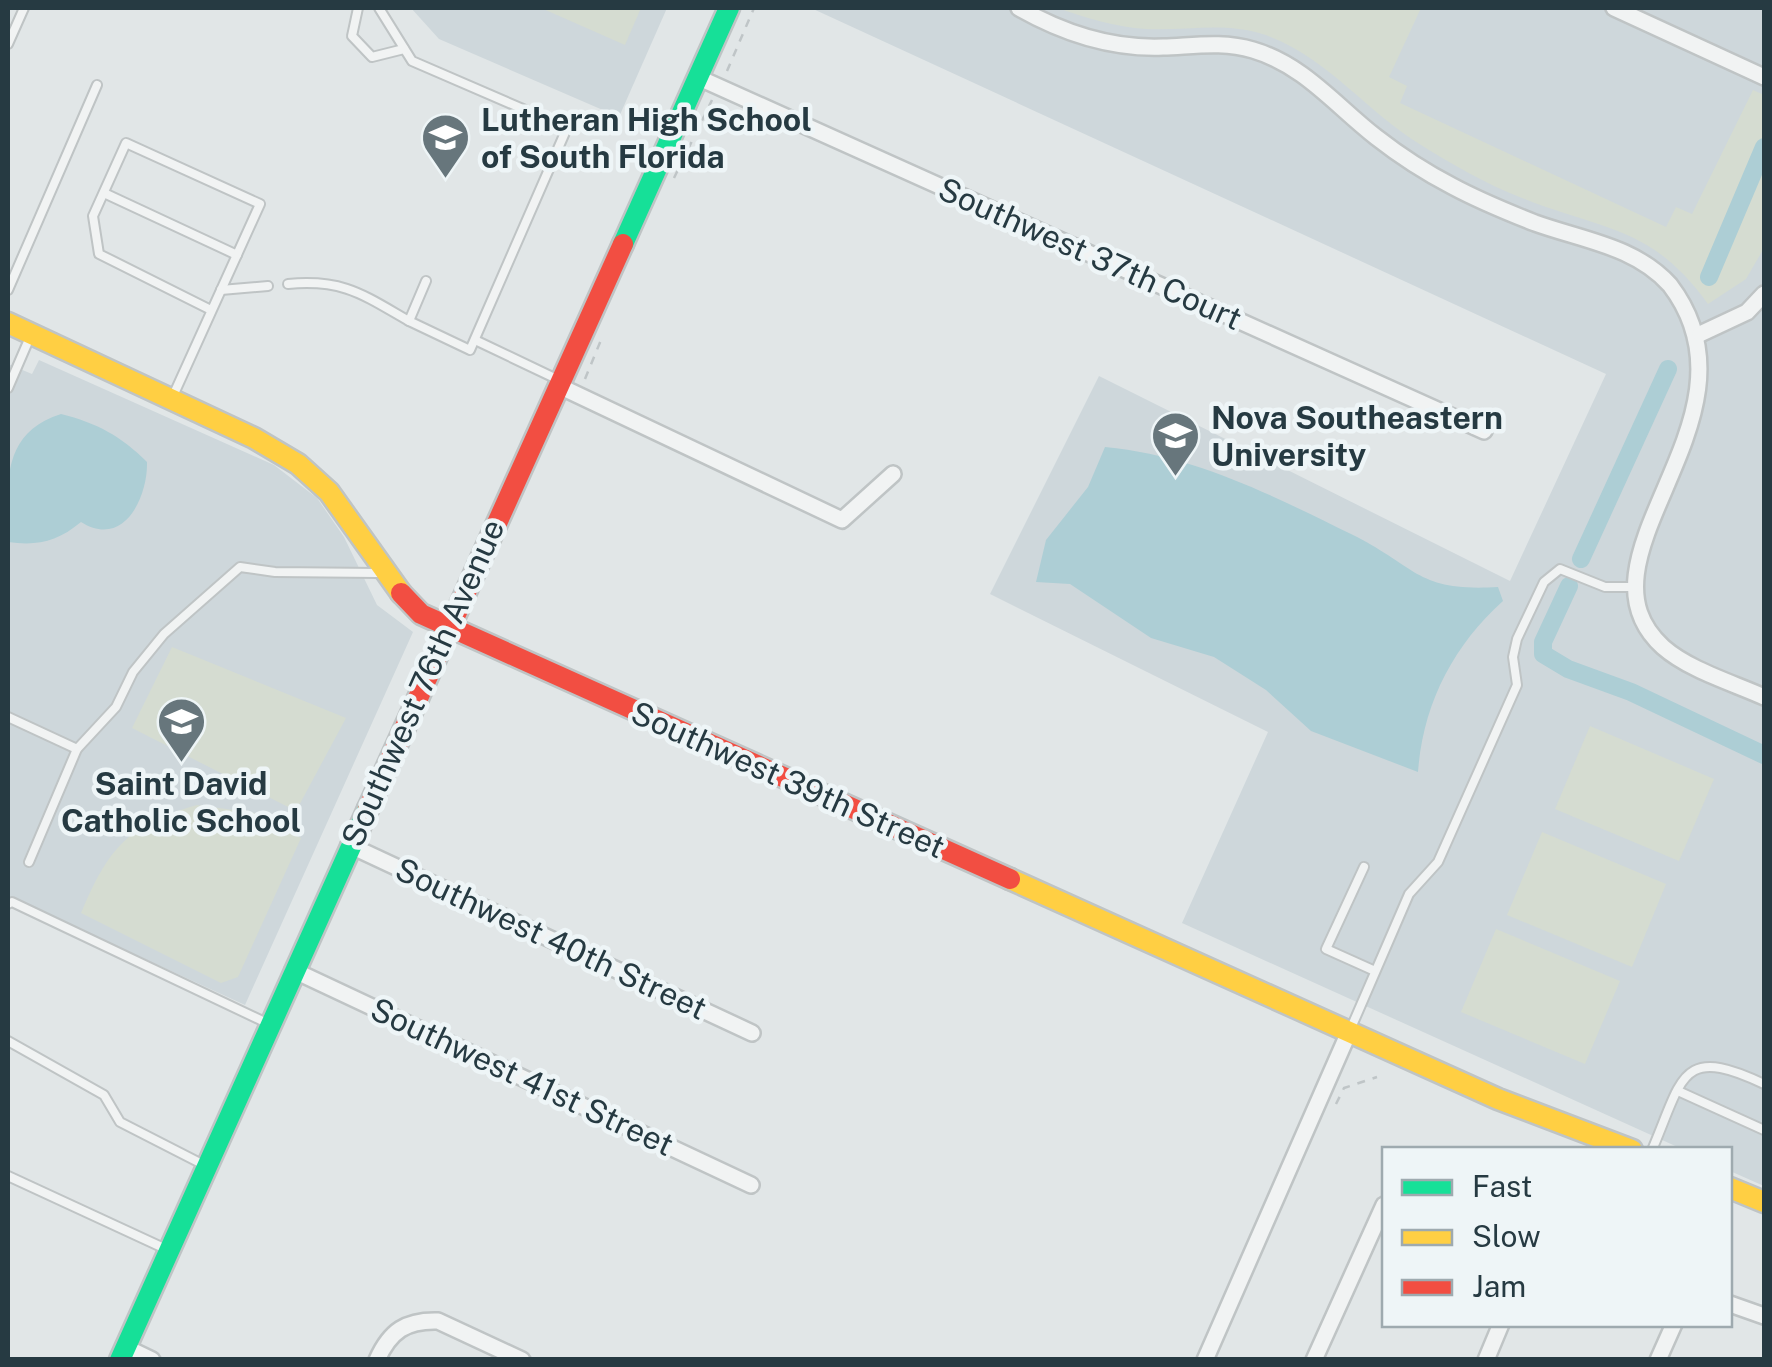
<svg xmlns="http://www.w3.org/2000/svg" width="1772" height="1367" font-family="'Public Sans',sans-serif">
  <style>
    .built { fill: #ced7db }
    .green { fill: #d5dcd1 }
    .water { fill: #adced5 }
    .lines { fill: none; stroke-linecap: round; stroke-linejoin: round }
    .canal { stroke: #adced5; stroke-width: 18 }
    .lane-casing { stroke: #bfc4c5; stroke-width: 12 }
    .street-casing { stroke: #bfc4c5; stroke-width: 20 }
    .fast-casing { stroke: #bfc4c5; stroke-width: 25 }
    .slow-casing { stroke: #bfc4c5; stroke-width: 25 }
    .jam-casing { stroke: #bfc4c5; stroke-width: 25 }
    .path { stroke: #bfc5c7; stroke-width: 2.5; stroke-dasharray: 8 8; stroke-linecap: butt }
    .lane { stroke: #f1f3f3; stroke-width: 8 }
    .street { stroke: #f1f3f3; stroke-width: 15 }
    .fast { stroke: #16e098; stroke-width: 20 }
    .slow { stroke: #ffcf43; stroke-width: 20 }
    .jam { stroke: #f24e42; stroke-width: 20 }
    .labels { text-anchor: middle; stroke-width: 9; stroke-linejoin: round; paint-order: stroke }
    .poi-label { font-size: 32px; font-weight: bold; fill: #263a42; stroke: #eef5f7; text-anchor: start }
    .street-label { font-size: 32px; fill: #263a42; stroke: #eef5f7 }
  </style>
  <rect width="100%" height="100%" fill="#e1e6e7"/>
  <!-- built -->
  <g class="built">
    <polygon points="411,8 667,8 619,117 439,39"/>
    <polygon points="811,8 1764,8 1764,1186 1730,1171 1730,1150 1682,1149 1182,923 1268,732 990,594 1099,376 1510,581 1606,374"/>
    <polygon points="39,360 274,465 317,498 344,537 377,605 413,632 245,1005 8,896 8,364 32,374"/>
  </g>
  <!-- green -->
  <g class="green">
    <polygon points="541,8 641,8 625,45"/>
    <path d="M1058,8H1421L1389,77L1407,86L1400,103L1666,227L1676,207L1692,214L1753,90L1764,95V248L1746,279L1708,304C1651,225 1604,231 1522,198C1486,184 1453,165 1421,145C1365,111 1323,52 1259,33C1221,22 1184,31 1146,29C1115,27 1086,18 1058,8Z"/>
    <polygon points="172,647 346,718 296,811 132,728"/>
    <polygon points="1590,726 1714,779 1679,861 1555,809"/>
    <path d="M197,805L255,813L301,838L238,977L221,983L81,913C108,848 129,824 197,805Z"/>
    <polygon points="1542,832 1666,884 1632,967 1507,915"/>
    <polygon points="1496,929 1620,981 1585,1064 1461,1012"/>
  </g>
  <!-- water -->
  <g class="water">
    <path d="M61,414C97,423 121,436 147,462C148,497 124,549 81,522C57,542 37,546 8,542C7,486 0,433 61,414Z"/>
    <path d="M1105,447C1196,456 1269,494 1351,534C1418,567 1416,592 1498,587L1503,601C1453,646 1423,704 1418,772L1311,731L1266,690L1214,657L1151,638L1070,584L1036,582L1046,540L1088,487Z"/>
  </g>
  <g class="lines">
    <!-- canal -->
    <g class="canal">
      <polyline points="1709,277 1764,147"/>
      <polyline points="1581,559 1668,369"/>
      <polyline points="1569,586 1543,642 1543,654 1568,669 1631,692 1764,755"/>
    </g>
    <defs>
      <g id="lane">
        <polyline points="358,8 352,36 372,57 404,49"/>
        <polyline points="379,8 412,61 567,128 470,350 409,321 426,281"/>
        <polyline points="8,44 24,8"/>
        <polyline points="104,193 237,255"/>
        <path d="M288,284C343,279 362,294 409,321"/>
        <polyline points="8,290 97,85"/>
        <polyline points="221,290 268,286"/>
        <polyline points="475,340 561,381"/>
        <polyline points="8,388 30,337"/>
        <polyline points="173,396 260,204 126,143 93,216 99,254 211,310"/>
        <polyline points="8,717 77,749 116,707 133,672 164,634 240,567 275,572 378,573"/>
        <polyline points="29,862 77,749"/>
        <polyline points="1364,867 1326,949 1375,971"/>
        <polyline points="8,904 12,902 269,1024"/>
        <polyline points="1351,1028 1409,894 1438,862 1517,685 1513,657 1517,639 1544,582 1560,569 1605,587 1635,587"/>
        <polyline points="8,1041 104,1095 120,1122 206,1166"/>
        <polyline points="1678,1091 1764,1130"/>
        <path d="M1652,1150C1683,1078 1680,1044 1764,1084"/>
        <polyline points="8,1176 168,1250"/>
      </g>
      <g id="street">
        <path d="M1019,8C1063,33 1112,49 1163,47C1194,46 1223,41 1253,50C1304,65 1336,106 1376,137C1399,155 1425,172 1452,186C1478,200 1507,212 1535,223C1582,240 1635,246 1670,285C1772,419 1564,557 1663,647C1689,670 1733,683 1764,697"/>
        <polyline points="1614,8 1764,77"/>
        <polyline points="697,77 1484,431"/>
        <polyline points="1700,334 1747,312 1764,294"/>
        <polyline points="559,386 842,520 893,474"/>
        <polyline points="349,845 752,1033"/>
        <polyline points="293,970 751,1185"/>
        <polyline points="1730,1304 1764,1316"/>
        <polyline points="125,1347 152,1360"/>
        <path d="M377,1360C390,1331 406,1320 438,1321L522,1360"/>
        <polyline points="1205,1360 1349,1032"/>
        <polyline points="1314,1360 1384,1205"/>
        <polyline points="1486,1360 1501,1324"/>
        <polyline points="1658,1360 1674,1324"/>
      </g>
      <g id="fast">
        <polyline points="623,244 729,8"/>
        <polyline points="120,1360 368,809"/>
      </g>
      <g id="slow">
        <polyline points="8,323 254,438 298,464 329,492 401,593"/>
        <polyline points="1010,879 1498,1099 1632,1150"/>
        <polyline points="1730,1188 1764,1202"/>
      </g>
      <g id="jam">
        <polyline points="401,593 421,614 1010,879"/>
        <polyline points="368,809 623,244"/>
      </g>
    </defs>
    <!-- lane casing -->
    <use href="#lane" class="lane-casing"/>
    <!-- street casing -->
    <use href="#street" class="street-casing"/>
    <!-- fast casing -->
    <use href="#fast" class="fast-casing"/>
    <!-- slow casing -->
    <use href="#slow" class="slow-casing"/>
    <!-- jam casing -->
    <use href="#jam" class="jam-casing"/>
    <!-- path -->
    <g class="path">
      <polyline points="727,71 754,8"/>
      <polyline points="674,178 712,100"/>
      <polyline points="585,379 601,340"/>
      <polyline points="1336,1104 1344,1088 1377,1077"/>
    </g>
    <!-- lane -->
    <use href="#lane" class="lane"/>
    <!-- street -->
    <use href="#street" class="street"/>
    <!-- fast -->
    <use href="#fast" class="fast"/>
    <!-- slow -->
    <use href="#slow" class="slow"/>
    <!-- jam -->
    <use href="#jam" class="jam"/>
  </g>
  <!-- icons -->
  <defs>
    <symbol id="school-pin" viewBox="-11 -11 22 30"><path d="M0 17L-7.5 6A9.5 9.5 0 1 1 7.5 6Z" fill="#67767c" stroke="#eef5f7"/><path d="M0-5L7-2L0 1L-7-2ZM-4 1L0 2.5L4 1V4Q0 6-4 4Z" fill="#fff"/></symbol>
    <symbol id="university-pin" viewBox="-11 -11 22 30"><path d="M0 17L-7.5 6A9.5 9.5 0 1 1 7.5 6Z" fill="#67767c" stroke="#eef5f7"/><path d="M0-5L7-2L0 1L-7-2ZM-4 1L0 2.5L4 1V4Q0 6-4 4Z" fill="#fff"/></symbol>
  </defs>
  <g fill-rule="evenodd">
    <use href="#school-pin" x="418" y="110" width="55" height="75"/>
    <use href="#university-pin" x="1148" y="408" width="55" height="75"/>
    <use href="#school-pin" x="154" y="694" width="55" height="75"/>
  </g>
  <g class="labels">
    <!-- poi labels -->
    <g class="poi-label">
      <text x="481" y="131">Lutheran High School<tspan x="481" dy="37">of South Florida</tspan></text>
      <text x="1211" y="429">Nova Southeastern<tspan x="1211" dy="37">University</tspan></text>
      <text x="181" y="795" text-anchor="middle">Saint David<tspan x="181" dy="37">Catholic School</tspan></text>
    </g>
    <!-- street labels -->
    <g class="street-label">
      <text transform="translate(1090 254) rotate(24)" y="11">Southwest 37th Court</text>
      <text transform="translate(423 683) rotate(-66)" y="11">Southwest 76th Avenue</text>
      <text transform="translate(788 780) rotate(24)" y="11">Southwest 39th Street</text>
      <text transform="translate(551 939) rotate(25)" y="11">Southwest 40th Street</text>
      <text transform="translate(522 1077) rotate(25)" y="11">Southwest 41st Street</text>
    </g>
  </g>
  <!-- border -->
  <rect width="1772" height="1367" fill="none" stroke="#263a42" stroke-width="20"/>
  <!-- legend -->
  <rect x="1382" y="1147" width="350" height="180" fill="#eef5f7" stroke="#9eaaaf" stroke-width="2.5"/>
  <rect x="1402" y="1180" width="50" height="15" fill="#16e098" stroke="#9eaaaf" stroke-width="2.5"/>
  <text x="1472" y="1197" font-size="30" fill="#263a42">Fast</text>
  <rect x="1402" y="1230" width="50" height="15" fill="#ffcf43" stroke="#9eaaaf" stroke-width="2.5"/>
  <text x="1472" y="1247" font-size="30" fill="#263a42">Slow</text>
  <rect x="1402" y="1280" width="50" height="15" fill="#f24e42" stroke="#9eaaaf" stroke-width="2.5"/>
  <text x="1472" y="1297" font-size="30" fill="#263a42">Jam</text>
</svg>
